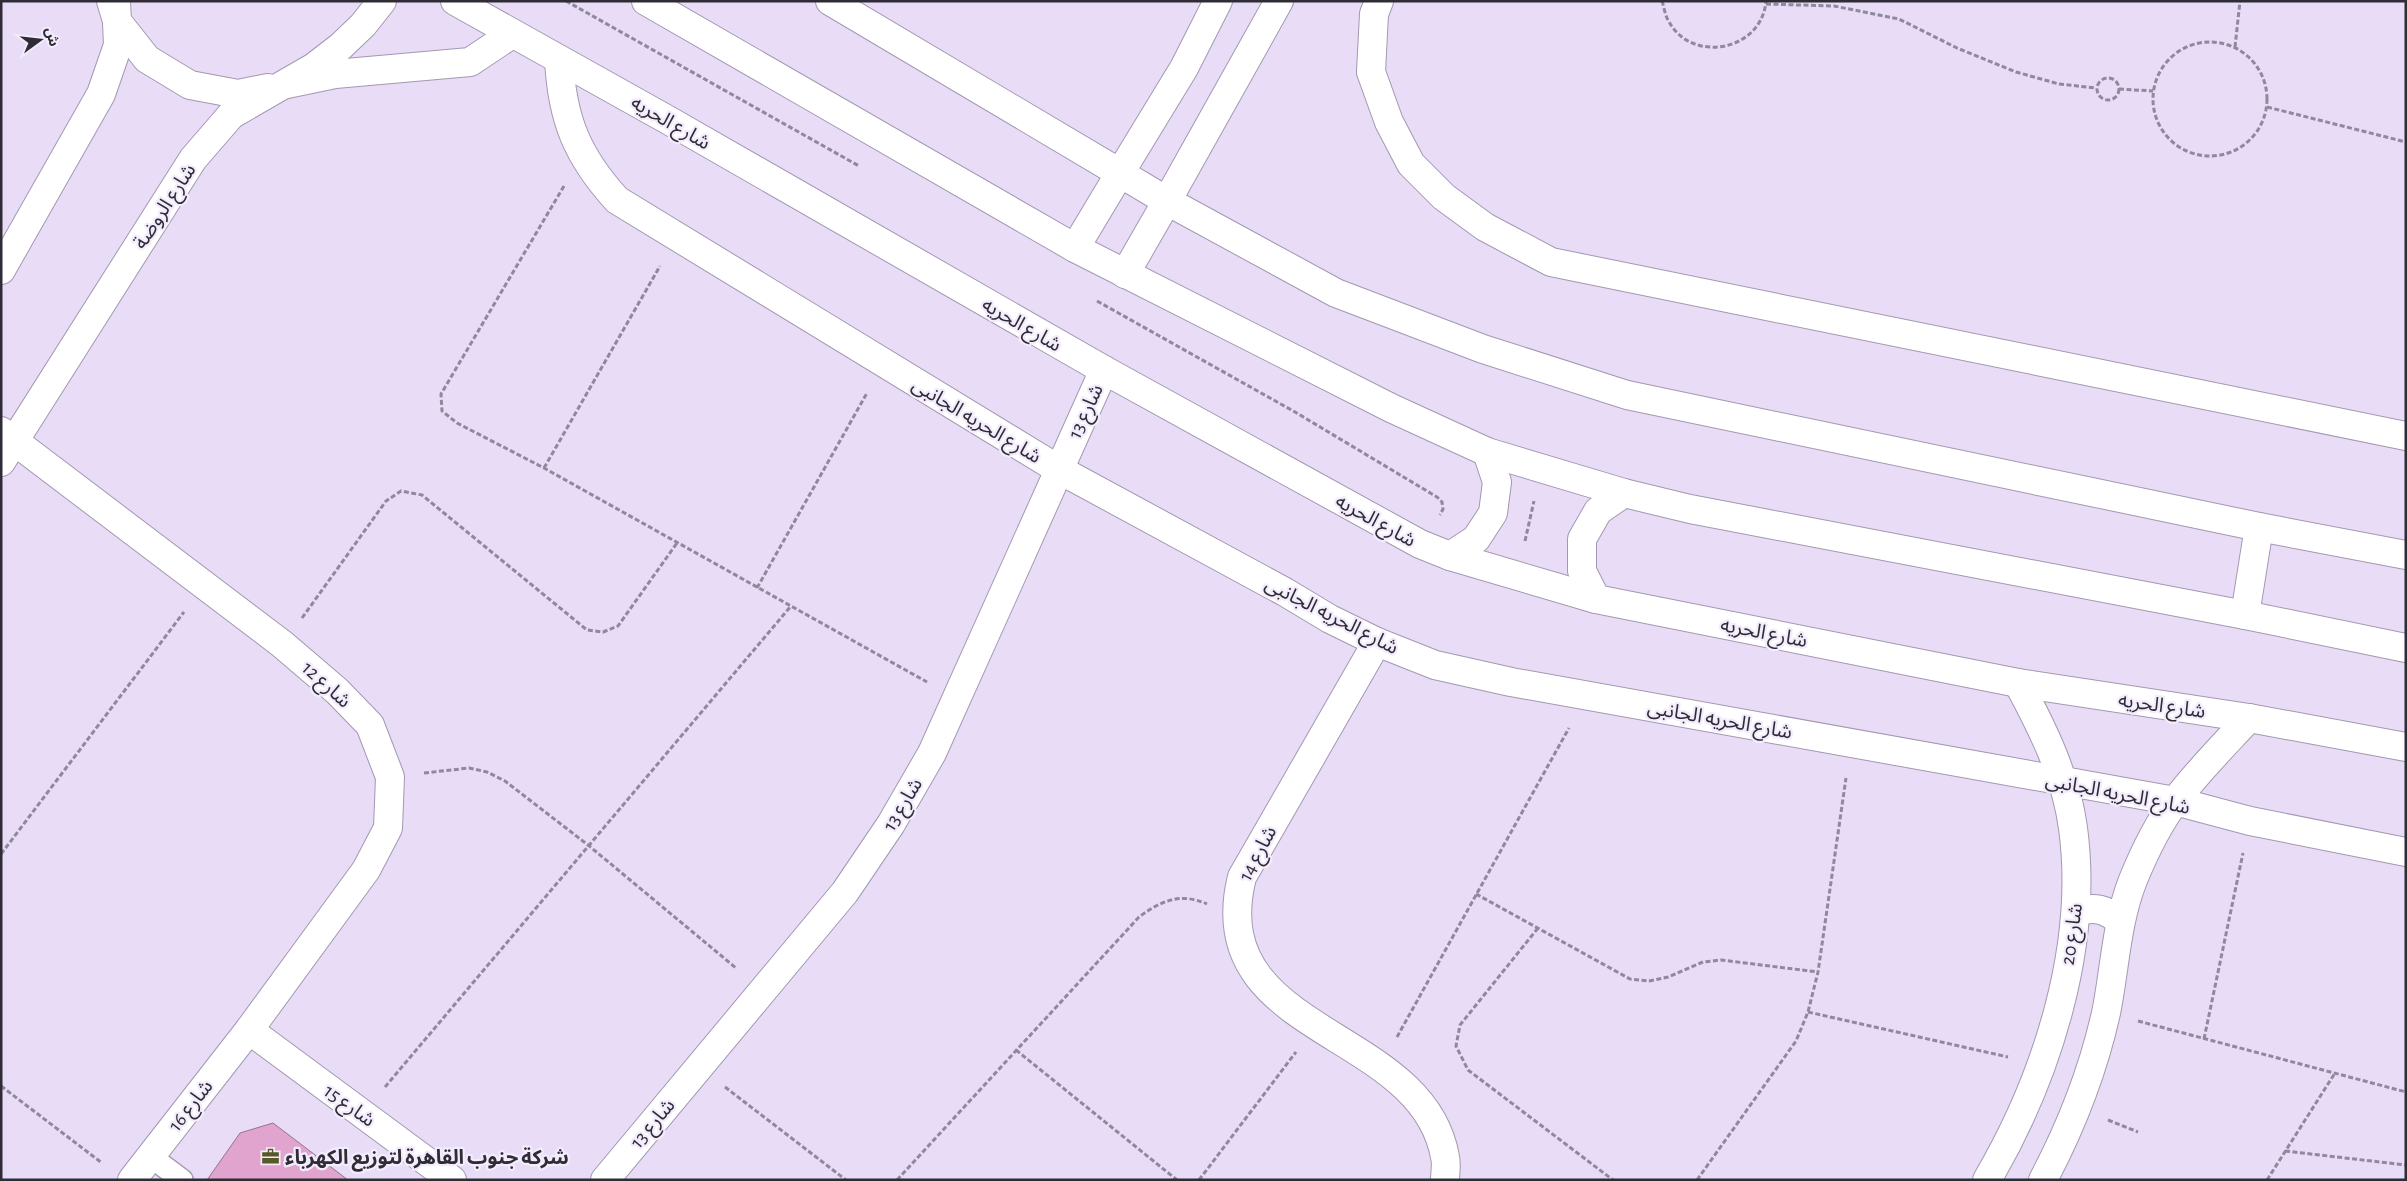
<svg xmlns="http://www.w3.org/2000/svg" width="2407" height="1181" font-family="'Alegreya Sans','Noto Sans Arabic',sans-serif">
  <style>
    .building { fill: #e1a4ce; stroke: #907787 }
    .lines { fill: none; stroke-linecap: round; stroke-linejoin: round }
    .service-casing { stroke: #a398b1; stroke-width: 24 }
    .minor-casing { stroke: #a398b1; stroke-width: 30 }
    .tertiary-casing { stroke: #a398b1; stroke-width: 30 }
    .secondary-casing { stroke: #a398b1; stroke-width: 30 }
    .path { stroke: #90889b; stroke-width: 3; stroke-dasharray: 5 2.5; stroke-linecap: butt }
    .service { stroke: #fff; stroke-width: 21 }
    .minor { stroke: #fff; stroke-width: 28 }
    .tertiary { stroke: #fff; stroke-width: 28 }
    .secondary { stroke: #fff; stroke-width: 28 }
    .labels { text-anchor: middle; stroke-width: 4.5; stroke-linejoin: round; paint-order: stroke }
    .street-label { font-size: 20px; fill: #302c36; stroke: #f3ecfc }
    .poi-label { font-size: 20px; font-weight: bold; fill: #302c36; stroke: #f3ecfc; text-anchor: start }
  </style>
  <rect width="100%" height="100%" fill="#e8dcf7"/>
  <!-- building -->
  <polygon class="building" points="273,1123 348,1180 207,1180 240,1133"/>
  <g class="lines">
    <defs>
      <polyline id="service" points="150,1156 182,1180"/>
      <g id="minor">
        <polyline points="1379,1 1374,14 1371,72 1389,122 1411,164 1444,197 1485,227 1551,262 2406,436"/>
        <polyline points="1120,173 1184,68 1218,1"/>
        <polyline points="1167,201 1279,1"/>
        <polyline points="1,431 282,644 337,691 370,725 390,777 388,828 366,870 249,1030 132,1180"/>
        <path d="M1377,642L1242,877C1202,1037 1422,1026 1445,1157C1447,1164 1445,1172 1445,1180"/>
        <path d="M2077,912C2094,906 2106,909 2120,921"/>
        <polyline points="249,1030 452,1180"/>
        <polyline points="605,1180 845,892 891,824 932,753 1104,370"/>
        <path d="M1987,1180C2047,1078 2089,946 2073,828C2066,776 2043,729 2018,683"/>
        <path d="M2043,1180C2071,1127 2093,1071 2106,1013C2115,969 2116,923 2133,880C2144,853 2158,824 2176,800C2198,771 2224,745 2249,718"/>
      </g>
      <g id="tertiary">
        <polyline points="830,1 1167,201 1336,293 1483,349 1627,395 2259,527 2406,555"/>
        <polyline points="117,21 147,59 190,85 238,94 268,88"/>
        <path d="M559,60C562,119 577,156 617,200L1058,469L1285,592L1330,619L1377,642L1435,665L1511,682L2175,801L2250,821L2406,852"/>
        <polyline points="1,270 101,94 118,45 116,1"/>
        <polyline points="1,462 193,159 231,115 314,67 340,47 363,25 382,1"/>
      </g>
      <g id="secondary">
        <polyline points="111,1 117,21"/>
        <polyline points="455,1 668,120 1104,370 1420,544 1450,556 1596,599 2018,683 2249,718 2406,747"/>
        <polyline points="646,1 1075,248 1391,408 1487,452 1624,493 1690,509 2245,615 2406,648"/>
        <polyline points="287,84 335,74 470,62 512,34"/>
        <polyline points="1075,248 1120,173"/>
        <polyline points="1125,274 1167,201"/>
        <polyline points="1450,556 1476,539 1493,513 1497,482 1487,452"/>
        <polyline points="1596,599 1582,571 1582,539 1598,511 1624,493"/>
        <polyline points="2245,615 2259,527"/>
      </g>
    </defs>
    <!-- service casing -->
    <use href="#service" class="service-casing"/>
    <!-- minor casing -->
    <use href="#minor" class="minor-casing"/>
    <!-- tertiary casing -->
    <use href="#tertiary" class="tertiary-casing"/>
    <!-- secondary casing -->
    <use href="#secondary" class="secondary-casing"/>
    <!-- path -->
    <g class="path">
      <polyline points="566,1 859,166"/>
      <path d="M1662,1C1664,7 1665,15 1668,20C1691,65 1762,51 1766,1"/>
      <polyline points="1766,4 1834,6 1899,19 1957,48 2016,72 2059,84 2096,88"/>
      <circle cx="2210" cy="99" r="57"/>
      <polyline points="2235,47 2240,1"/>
      <circle cx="2108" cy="89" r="11"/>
      <polyline points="2119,89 2153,91"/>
      <polyline points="2267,107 2406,142"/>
      <polyline points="564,186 441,394 442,411 457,423 544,468 927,682"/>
      <polyline points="1097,301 1295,412 1437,497 1442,502 1443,509 1440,515"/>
      <polyline points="544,468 660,266"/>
      <polyline points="1525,541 1534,501"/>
      <polyline points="757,588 867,393"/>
      <polyline points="302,618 386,501 401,491 422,495 587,630 603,632 618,626 677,543"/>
      <polyline points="424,773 469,768 487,772 505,781 588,845 736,968"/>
      <polyline points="1,854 184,612"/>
      <polyline points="1476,894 1630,979 1649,981 1668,977 1703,962 1721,960 1818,972"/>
      <polyline points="1538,928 1460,1025 1456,1046 1468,1070 1613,1180"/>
      <polyline points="1808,1012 2008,1057"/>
      <polyline points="2138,1021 2406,1092"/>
      <polyline points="1397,1037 1569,728"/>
      <polyline points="2204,1039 2243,853"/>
      <polyline points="1016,1050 1177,1180"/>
      <polyline points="1,1086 102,1163"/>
      <polyline points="385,1087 791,606"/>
      <polyline points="725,1087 846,1180"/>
      <polyline points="2108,1120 2138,1132"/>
      <polyline points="2285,1151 2406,1165"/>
      <path d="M897,1180L1139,917C1161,901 1180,892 1207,904"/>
      <polyline points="1199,1180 1296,1052"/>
      <polyline points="1697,1180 1796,1041 1808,1012 1818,972 1846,778"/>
      <polyline points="2267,1180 2335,1073"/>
    </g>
    <!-- service -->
    <use href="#service" class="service"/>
    <!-- minor -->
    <use href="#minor" class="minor"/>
    <!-- tertiary -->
    <use href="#tertiary" class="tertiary"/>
    <!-- secondary -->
    <use href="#secondary" class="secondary"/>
  </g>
  <!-- icons -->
  <defs>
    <symbol id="office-bare" viewBox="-9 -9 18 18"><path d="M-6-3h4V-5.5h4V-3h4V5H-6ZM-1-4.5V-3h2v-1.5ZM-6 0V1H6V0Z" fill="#585926" stroke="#f3ecfc" stroke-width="2.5" paint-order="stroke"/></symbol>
  </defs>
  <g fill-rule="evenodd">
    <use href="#office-bare" x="258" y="1144" width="25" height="25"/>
  </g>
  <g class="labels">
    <!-- street labels -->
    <g class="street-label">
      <text transform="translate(671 122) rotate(30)" y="7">شارع الحريه</text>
      <text transform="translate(164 206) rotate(-57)" y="7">شارع الروضة</text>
      <text transform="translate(1022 324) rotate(30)" y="7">شارع الحريه</text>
      <text transform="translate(1085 411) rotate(-65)" y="7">شارع 13</text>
      <text transform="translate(977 420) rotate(31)" y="7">شارع الحريه الجانبى</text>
      <text transform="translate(1376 520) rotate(29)" y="7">شارع الحريه</text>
      <text transform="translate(1332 615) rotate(27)" y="7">شارع الحريه الجانبى</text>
      <text transform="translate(1764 632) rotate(11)" y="7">شارع الحريه</text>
      <text transform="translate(327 684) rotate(42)" y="7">شارع 12</text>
      <text transform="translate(2162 705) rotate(8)" y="7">شارع الحريه</text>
      <text transform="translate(1720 719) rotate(10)" y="7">شارع الحريه الجانبى</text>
      <text transform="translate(2118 793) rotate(11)" y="7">شارع الحريه الجانبى</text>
      <text transform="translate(902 804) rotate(-59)" y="7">شارع 13</text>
      <text transform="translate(1257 853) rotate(-62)" y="7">شارع 14</text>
      <text transform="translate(2071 934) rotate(-82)" y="7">شارع 20</text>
      <text transform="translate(190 1105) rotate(-52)" y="7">شارع 16</text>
      <text transform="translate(350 1105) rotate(36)" y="7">شارع 15</text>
      <text transform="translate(652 1123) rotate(-50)" y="7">شارع 13</text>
    </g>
    <!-- poi labels -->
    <g class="poi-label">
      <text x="285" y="1164">شركة جنوب القاهرة لتوزيع الكهرباء</text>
    </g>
  </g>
  <!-- border -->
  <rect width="2407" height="1181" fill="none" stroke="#302c36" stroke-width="5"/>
  <!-- north arrow -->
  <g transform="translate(40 40) rotate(75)" stroke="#f3ecfc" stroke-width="4" paint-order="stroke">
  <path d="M0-4L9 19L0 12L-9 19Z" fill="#302c36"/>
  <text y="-8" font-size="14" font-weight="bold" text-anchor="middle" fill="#302c36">ش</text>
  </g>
</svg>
